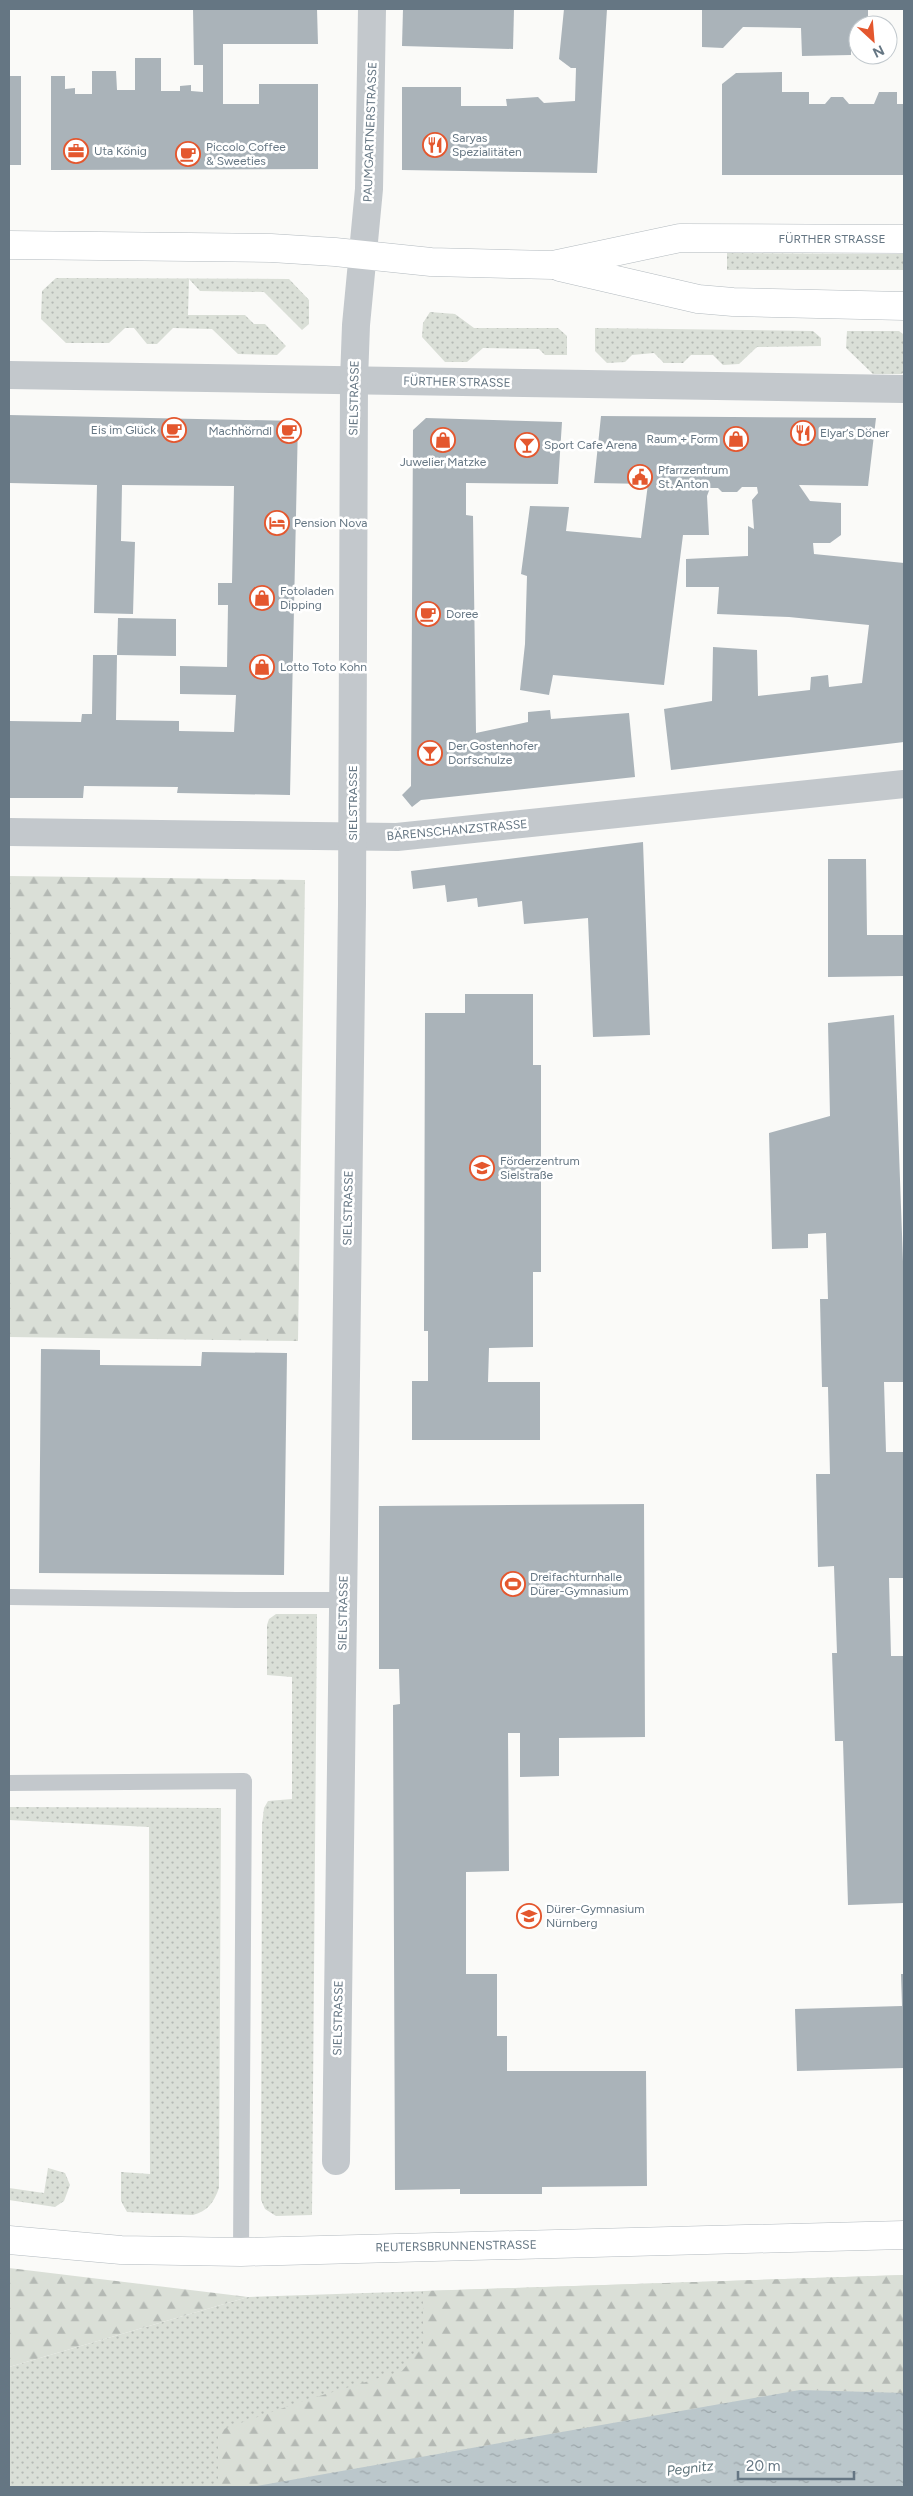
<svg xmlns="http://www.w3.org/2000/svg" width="913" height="2496" font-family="Figtree,sans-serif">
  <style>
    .grass { fill: url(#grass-dots) }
    .forest { fill: url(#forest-firs) }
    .water { fill: url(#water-ripples) }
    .building { fill: #aab3b9 }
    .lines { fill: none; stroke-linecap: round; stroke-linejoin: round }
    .secondary-casing { stroke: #b3babf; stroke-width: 29 }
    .lane { stroke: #c3c8cc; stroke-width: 16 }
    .street { stroke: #c3c8cc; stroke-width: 28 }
    .secondary { stroke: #fff; stroke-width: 28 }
    .labels { text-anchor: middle; stroke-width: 5; stroke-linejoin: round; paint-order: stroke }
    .street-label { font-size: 12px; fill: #657683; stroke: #fff }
    .poi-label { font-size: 12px; fill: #657683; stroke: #fff; text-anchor: start }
    .water-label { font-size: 14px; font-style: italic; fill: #60757c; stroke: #fff }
  </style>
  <defs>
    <pattern id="grass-dots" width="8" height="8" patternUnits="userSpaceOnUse" patternTransform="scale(1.25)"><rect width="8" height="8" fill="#dadfd7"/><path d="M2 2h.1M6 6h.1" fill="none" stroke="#b4b9b4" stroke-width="1.8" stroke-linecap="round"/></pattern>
    <pattern id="forest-firs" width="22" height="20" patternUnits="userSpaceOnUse" patternTransform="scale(1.25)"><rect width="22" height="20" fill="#dadfd7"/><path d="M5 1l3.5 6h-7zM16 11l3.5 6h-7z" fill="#b4b9b4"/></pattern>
    <pattern id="water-ripples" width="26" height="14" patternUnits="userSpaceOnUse" patternTransform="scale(1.25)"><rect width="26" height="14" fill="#bbc7cb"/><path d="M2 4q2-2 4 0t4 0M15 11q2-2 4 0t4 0" fill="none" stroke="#9ca6aa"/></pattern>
  </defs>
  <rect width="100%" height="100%" fill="#fafaf8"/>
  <!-- grass -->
  <g class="grass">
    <polygon points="727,253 904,254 904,270 727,270"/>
    <polygon points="56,278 289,279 309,300 309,324 302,330 264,292 200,291 189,279 188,315 245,315 254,324 265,324 286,346 277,355 238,354 212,329 173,328 157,344 147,344 134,328 125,328 109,343 66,343 41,319 42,291"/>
    <polygon points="430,312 455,314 474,328 558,328 567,336 567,355 545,355 539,349 483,348 467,362 445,362 422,337 423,323"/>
    <polygon points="595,328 813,331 821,338 821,346 757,347 739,364 723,365 713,355 691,355 683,363 664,363 654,353 632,355 625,362 607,363 595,351"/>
    <polygon points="847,331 899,331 904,335 904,371 902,374 873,374 846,348"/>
    <polygon points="276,1614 317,1614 312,2215 276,2216 265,2209 261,2200 262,1825 264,1808 268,1801 292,1799 292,1677 267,1675 267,1625 269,1619"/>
    <path d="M9,1807L221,1808L219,2188C214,2202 208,2211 193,2215L127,2212L121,2201V2172L150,2174L149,1827L9,1820Z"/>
    <polygon points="48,2168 65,2173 70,2185 64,2201 55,2207 9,2200 9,2188 44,2193"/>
    <polygon points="904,2275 904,2487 9,2487 9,2367 248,2297"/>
  </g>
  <!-- forest -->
  <g class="forest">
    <polygon points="9,876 305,880 298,1341 9,1337"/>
    <polygon points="9,2268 248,2297 9,2367"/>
    <polygon points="904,2275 904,2393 800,2390 251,2487 218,2487 218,2431 303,2401 402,2371 423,2346 423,2291"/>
  </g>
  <!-- water -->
  <polygon class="water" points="800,2390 904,2393 904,2487 251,2487"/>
  <!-- building -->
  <g class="building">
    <polygon points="193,9 317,9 318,44 223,44 223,104 259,104 259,84 318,84 318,169 51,170 51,76 65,76 65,89 75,88 75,94 92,94 92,71 116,71 117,90 135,90 135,58 161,58 161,91 180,91 180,86 191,85 191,91 203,92 203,65 194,65"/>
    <polygon points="403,9 514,9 513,49 402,46"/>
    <polygon points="564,9 607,9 597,173 402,170 402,87 461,87 461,106 507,106 506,99 538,97 544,103 575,101 576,68 571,68 559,59"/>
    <polygon points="702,9 868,9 868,25 858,25 858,49 851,49 851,55 802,56 801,28 743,27 723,48 702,47"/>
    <polygon points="782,72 782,92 809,92 809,104 825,104 831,97 843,97 849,104 874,104 879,92 897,92 897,104 904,104 904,175 722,175 722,84 736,73"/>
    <rect x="9" y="76" width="12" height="89"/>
    <polygon points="9,415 298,421 290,795 177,793 178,787 84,786 83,798 9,798 9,721 81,722 82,714 92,714 93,655 117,655 116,720 179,721 179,731 234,732 236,695 180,694 180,666 227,667 228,605 218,605 218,583 232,583 234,486 122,485 121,541 135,542 133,614 94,613 97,485 9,483"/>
    <polygon points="601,416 876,418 868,486 799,485 810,501 841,503 841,535 830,543 813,543 814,554 904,563 904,742 671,770 664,709 712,701 713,647 757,650 758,696 810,690 811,677 828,675 829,687 862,683 869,625 789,617 717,614 719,587 686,587 686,559 748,556 748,526 754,529 752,500 758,493 757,487 742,487 737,492 722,492 718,488 710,488 707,496 709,535 683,535 664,685 553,675 549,695 520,690 525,644 527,576 521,574 530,506 569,507 566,531 641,538 648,484 594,483"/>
    <polygon points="426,418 562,422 558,484 466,483 466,515 473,516 476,733 528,722 528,712 550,710 551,719 629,713 635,777 421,800 412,807 402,795 411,786 413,430"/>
    <polygon points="118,618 176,619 176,656 117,655"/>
    <polygon points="643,842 650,1035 593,1037 588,918 524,924 522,901 478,907 477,898 447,902 445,885 413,889 411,871"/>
    <polygon points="828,859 866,859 867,935 904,935 904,976 828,977"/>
    <polygon points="465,994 533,994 533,1065 541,1065 541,1272 533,1272 533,1347 489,1348 488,1382 540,1382 540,1440 412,1440 412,1381 428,1381 428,1331 424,1331 425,1013 465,1013"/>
    <polygon points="894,1015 904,1289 904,1382 884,1382 886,1452 904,1452 904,1578 889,1578 891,1656 904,1656 904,1903 848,1905 843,1741 835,1741 832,1653 837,1653 834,1566 818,1567 816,1474 830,1474 828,1387 822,1387 820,1299 828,1299 826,1233 808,1234 808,1248 772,1249 769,1133 830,1116 828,1023"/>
    <polygon points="41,1349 100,1350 100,1365 201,1366 202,1352 287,1353 284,1575 39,1573"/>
    <polygon points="644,1504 645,1737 559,1738 559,1776 520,1777 520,1733 508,1733 509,1871 466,1872 466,1974 497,1974 497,2036 507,2036 507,2071 646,2071 647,2186 542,2187 542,2194 460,2194 460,2189 395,2190 393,1705 400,1704 399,1669 379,1669 379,1506"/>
    <polygon points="901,1974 904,1974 904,2068 797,2071 795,2009 902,2006"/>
  </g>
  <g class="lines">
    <defs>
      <g id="secondary">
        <polyline points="9,245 271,248 335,252 431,262 553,265 680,238 904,239"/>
        <polyline points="560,267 698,299 733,302 904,306"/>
        <polyline points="9,2240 121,2250 241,2252 904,2235"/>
      </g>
    </defs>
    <!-- secondary casing -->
    <use href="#secondary" class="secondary-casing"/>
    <!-- lane -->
    <g class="lane">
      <polyline points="9,1597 236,1600 343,1600"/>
      <polyline points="9,1783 244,1781 241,2252"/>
    </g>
    <!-- street -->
    <g class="street">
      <polyline points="9,375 904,389"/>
      <polyline points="9,832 397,837 904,784"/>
      <polyline points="336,2161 352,904 354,380 356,325 369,189 372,9"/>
    </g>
    <!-- secondary -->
    <use href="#secondary" class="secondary"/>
  </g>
  <!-- icons -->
  <defs>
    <symbol id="restaurant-ring" viewBox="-11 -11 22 22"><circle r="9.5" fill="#fff" stroke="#e4572e" stroke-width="1.5"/><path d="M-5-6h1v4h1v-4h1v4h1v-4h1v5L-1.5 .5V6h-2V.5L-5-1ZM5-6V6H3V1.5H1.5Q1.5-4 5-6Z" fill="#e4572e"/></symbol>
    <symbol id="office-ring" viewBox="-11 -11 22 22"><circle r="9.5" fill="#fff" stroke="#e4572e" stroke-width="1.5"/><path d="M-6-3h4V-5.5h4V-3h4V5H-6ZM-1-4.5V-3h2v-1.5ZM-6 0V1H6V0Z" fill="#e4572e"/></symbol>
    <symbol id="cafe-ring" viewBox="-11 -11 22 22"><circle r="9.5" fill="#fff" stroke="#e4572e" stroke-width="1.5"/><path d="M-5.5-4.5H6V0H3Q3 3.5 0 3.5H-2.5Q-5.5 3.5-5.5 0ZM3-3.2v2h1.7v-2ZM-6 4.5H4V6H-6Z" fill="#e4572e"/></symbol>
    <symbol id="shop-ring" viewBox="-11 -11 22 22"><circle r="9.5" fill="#fff" stroke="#e4572e" stroke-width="1.5"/><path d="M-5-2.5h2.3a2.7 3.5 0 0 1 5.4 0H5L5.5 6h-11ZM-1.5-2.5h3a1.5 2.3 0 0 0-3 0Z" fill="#e4572e"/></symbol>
    <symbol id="bar-ring" viewBox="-11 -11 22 22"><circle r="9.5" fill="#fff" stroke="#e4572e" stroke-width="1.5"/><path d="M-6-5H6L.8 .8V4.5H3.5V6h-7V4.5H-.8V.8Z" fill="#e4572e"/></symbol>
    <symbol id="civic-ring" viewBox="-11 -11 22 22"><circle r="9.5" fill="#fff" stroke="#e4572e" stroke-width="1.5"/><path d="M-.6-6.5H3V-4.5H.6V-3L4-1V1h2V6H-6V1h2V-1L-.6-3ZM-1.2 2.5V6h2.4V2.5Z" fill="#e4572e"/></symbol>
    <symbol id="hotel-ring" viewBox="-11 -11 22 22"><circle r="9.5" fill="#fff" stroke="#e4572e" stroke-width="1.5"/><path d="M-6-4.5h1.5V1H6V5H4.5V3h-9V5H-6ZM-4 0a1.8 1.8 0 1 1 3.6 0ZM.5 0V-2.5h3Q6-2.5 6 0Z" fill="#e4572e"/></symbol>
    <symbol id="school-ring" viewBox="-11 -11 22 22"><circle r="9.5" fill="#fff" stroke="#e4572e" stroke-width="1.5"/><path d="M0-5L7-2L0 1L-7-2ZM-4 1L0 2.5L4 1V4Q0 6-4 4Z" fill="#e4572e"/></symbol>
    <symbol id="stadium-ring" viewBox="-11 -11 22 22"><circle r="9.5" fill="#fff" stroke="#e4572e" stroke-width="1.5"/><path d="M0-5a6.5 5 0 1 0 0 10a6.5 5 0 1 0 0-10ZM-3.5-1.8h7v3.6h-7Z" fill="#e4572e"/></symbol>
  </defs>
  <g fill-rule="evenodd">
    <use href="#restaurant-ring" x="421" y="131" width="28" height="28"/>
    <use href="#office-ring" x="62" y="137" width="28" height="28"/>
    <use href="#cafe-ring" x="174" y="140" width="28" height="28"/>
    <use href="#cafe-ring" x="160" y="416" width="28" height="28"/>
    <use href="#cafe-ring" x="275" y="417" width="28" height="28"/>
    <use href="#restaurant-ring" x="789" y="419" width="28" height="28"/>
    <use href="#shop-ring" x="722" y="425" width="28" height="28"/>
    <use href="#shop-ring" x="429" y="426" width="28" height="28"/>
    <use href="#bar-ring" x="513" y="431" width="28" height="28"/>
    <use href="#civic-ring" x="626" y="463" width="28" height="28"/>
    <use href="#hotel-ring" x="263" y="509" width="28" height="28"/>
    <use href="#shop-ring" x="248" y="584" width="28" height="28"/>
    <use href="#cafe-ring" x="414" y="600" width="28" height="28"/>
    <use href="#shop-ring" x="248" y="653" width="28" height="28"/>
    <use href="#bar-ring" x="416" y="739" width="28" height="28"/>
    <use href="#school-ring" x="468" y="1154" width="28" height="28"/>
    <use href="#stadium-ring" x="499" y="1570" width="28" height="28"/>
    <use href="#school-ring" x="515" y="1902" width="28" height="28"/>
  </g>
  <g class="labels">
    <!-- street labels -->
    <g class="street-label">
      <text transform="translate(370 132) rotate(-88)" y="4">PAUMGARTNERSTRASSE</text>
      <text x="832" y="243">FÜRTHER STRASSE</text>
      <text transform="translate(457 382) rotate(1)" y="4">FÜRTHER STRASSE</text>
      <text transform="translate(354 398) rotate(-89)" y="4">SIELSTRASSE</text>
      <text transform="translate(353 803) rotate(-90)" y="4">SIELSTRASSE</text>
      <text transform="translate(457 830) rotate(-5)" y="4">BÄRENSCHANZSTRASSE</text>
      <text transform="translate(348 1208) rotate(-89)" y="4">SIELSTRASSE</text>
      <text transform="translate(343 1613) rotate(-89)" y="4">SIELSTRASSE</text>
      <text transform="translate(338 2018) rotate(-89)" y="4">SIELSTRASSE</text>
      <text transform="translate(456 2246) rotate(-1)" y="4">REUTERSBRUNNENSTRASSE</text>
    </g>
    <!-- poi labels -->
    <g class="poi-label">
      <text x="452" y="142">Saryas<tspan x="452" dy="14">Spezialitäten</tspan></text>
      <text x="206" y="151">Piccolo Coffee<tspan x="206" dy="14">&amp; Sweeties</tspan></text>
      <text x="94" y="155">Uta König</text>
      <text x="156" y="434" text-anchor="end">Eis im Glück</text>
      <text x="272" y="435" text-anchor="end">Machhörndl</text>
      <text x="820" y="437">Elyar‘s Döner</text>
      <text x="718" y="443" text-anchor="end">Raum + Form</text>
      <text x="544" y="449">Sport Cafe Arena</text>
      <text x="443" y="466" text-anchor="middle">Juwelier Matzke</text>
      <text x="658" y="474">Pfarrzentrum<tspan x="658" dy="14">St. Anton</tspan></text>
      <text x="294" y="527">Pension Nova</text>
      <text x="280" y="595">Fotoladen<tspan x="280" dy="14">Dipping</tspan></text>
      <text x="446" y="618">Doree</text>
      <text x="280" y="671">Lotto Toto Kohn</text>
      <text x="448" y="750">Der Gostenhofer<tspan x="448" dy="14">Dorfschulze</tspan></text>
      <text x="500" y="1165">Förderzentrum<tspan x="500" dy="14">Sielstraße</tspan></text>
      <text x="530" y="1581">Dreifachturnhalle<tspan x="530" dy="14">Dürer-Gymnasium</tspan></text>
      <text x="546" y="1913">Dürer-Gymnasium<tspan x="546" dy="14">Nürnberg</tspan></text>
    </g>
    <!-- water labels -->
    <g class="water-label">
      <text transform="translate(690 2468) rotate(-7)" y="5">Pegnitz</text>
    </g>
  </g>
  <!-- border -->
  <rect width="913" height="2496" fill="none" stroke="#657683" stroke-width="20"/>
  <!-- north arrow -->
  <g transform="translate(873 40) rotate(154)"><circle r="24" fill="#ffffff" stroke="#c1c8cd"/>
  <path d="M0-4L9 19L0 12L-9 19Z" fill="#e4572e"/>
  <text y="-8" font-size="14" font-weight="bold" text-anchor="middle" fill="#657683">N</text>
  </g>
  <!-- scale -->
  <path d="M738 2471v8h116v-8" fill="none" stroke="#657683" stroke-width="2.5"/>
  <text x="746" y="2471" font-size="15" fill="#657683" stroke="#ffffff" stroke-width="4" paint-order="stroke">20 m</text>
</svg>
